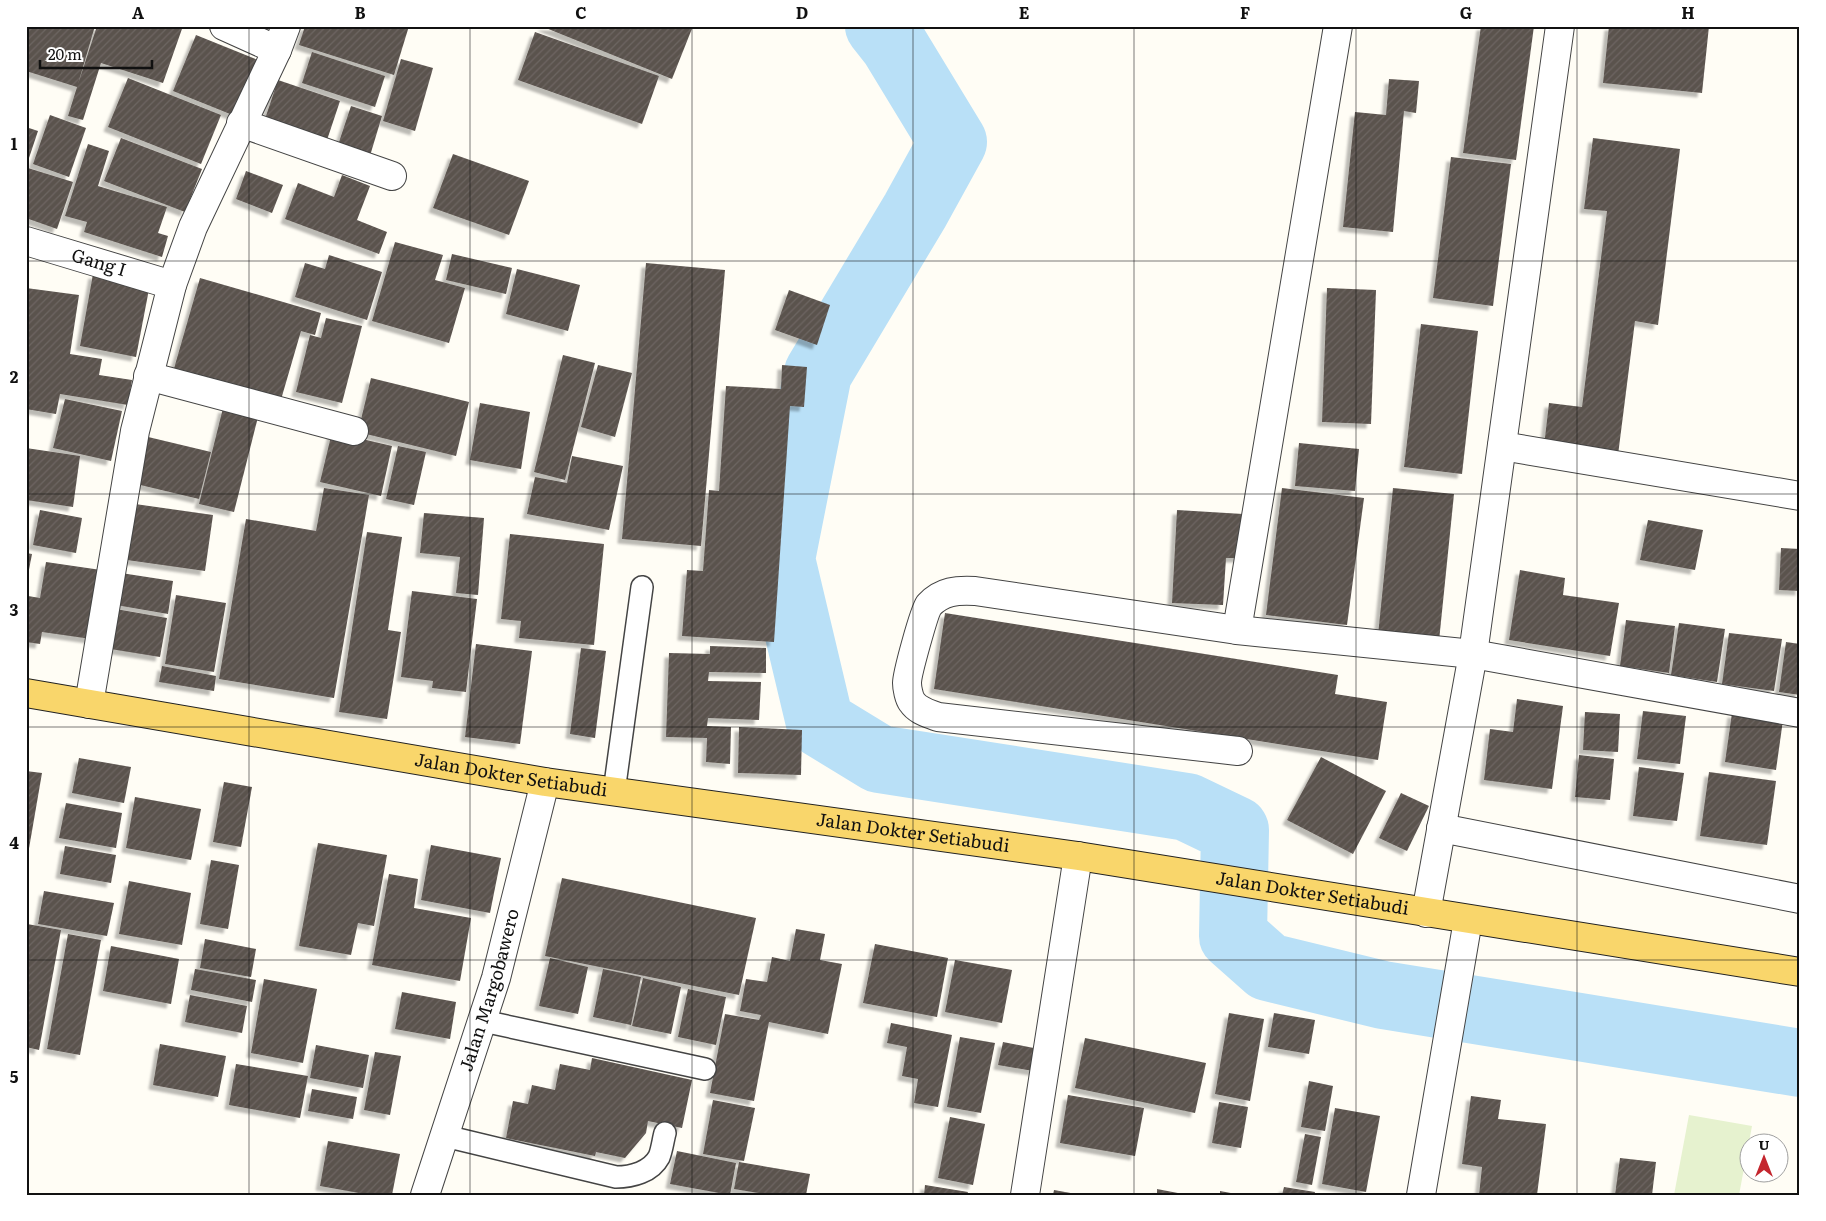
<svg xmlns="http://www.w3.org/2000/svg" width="1826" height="1221" font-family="Literata,serif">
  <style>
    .pitch { fill: #e6f2cf }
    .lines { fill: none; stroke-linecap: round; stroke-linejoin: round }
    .river { stroke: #b9e0f7; stroke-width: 68 }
    .building { fill: url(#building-hatch); filter: url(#shadow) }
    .service-casing { stroke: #444; stroke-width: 24 }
    .minor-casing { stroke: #444; stroke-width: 30 }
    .tertiary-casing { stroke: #444; stroke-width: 30 }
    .primary-casing { stroke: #222; stroke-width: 30 }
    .service { stroke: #fff; stroke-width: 21 }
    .minor { stroke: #fff; stroke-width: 28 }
    .tertiary { stroke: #fff; stroke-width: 28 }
    .primary { stroke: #f9d66b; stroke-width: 28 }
    .grid { fill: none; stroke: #111; stroke-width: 1; stroke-opacity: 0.55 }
    .labels { text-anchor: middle; stroke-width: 5; stroke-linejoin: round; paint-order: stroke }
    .street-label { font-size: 18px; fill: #111; stroke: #fff }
    .neatline { fill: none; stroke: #111; stroke-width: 2 }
    .grid-label { font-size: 16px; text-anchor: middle; font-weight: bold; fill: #111 }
  </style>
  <defs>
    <pattern id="building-hatch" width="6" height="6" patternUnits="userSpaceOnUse" patternTransform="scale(1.25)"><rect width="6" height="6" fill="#5a524d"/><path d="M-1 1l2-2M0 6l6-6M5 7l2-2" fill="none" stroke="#6d6662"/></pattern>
    <filter id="shadow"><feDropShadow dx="-4.5" dy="4.5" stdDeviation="1" flood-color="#0004"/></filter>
  </defs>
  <rect width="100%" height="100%" fill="#fffdf5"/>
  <!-- pitch -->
  <polygon class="pitch" points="1689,1115 1752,1126 1739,1195 1674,1195"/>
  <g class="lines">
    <!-- river -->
    <polyline class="river" points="879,26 894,45 953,142 915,211 818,373 781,559 820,723 879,759 1187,807 1235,830 1233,936 1268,967 1383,995 1800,1063"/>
  </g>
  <!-- building -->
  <g class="building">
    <polygon points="26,26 95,26 78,84 97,26 183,26 163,83 101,63 83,120 68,116 77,87 26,71"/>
    <polygon points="305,26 409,26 394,75 299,45"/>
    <polygon points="541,26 693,26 672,79"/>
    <polygon points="1481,26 1534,26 1516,160 1463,153"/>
    <polygon points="1609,26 1709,26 1702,93 1603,83"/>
    <polygon points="535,32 659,76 642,124 518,80"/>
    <polygon points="196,35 258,60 235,116 173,91"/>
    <polygon points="312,52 385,76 375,107 302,83"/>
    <polygon points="401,59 433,68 415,131 383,121"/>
    <polygon points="128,78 221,115 201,164 108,127"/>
    <polygon points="1389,79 1419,81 1416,113 1404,111 1393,232 1343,227 1355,112 1386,115"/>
    <polygon points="278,80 340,101 326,143 264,122"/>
    <polygon points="351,106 382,116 369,159 337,148"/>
    <polygon points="50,115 86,128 69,177 33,164"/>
    <polygon points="26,127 38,131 27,164 26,164"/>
    <polygon points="121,138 202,169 185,212 104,181"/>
    <polygon points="1593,138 1680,149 1658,325 1635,321 1618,455 1544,446 1549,403 1582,407 1607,211 1584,209"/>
    <polygon points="88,144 109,151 98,186 167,207 158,233 168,236 162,257 84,232 87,222 65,216"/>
    <polygon points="453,154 529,181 509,235 433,208"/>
    <polygon points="1451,157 1511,164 1493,306 1433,298"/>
    <polygon points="28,168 73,182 57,229 26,218 26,173"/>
    <polygon points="246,171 283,185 272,213 236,199"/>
    <polygon points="342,175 370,186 357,220 387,232 379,254 285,219 298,183 334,197"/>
    <polygon points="395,242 443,255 435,280 465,288 449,343 372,321"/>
    <polygon points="452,254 512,268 506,294 446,280"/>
    <polygon points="329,255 382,272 367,320 295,297 305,263 325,269"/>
    <polygon points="646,263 725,270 701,546 622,539"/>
    <polygon points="517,269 580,285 568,331 506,314"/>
    <polygon points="93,274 150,284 136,357 80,346"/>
    <polygon points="200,278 321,313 315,335 301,331 280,403 173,372"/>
    <polygon points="26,288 79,295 70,354 102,359 99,375 132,380 128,405 60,394 56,414 26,409"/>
    <polygon points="1327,288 1376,290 1371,424 1322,422"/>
    <polygon points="789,290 830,305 817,345 775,330"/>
    <polygon points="326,318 362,326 342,403 296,392 310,335 321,338"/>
    <polygon points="1421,324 1478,331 1462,474 1404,467"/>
    <polygon points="563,355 595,363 565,480 534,472"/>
    <polygon points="598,365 632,373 615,437 581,427"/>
    <polygon points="782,365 807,367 804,407 790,406 774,642 682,636 687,570 703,571 709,490 719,491 726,386 781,389"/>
    <polygon points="371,378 469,402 456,456 358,432"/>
    <polygon points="65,399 122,411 111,461 53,448"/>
    <polygon points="480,403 530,412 521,469 470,460"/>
    <polygon points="223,408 258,417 234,512 199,504"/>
    <polygon points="332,432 392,446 381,496 320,482"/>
    <polygon points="144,436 211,452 199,499 132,483"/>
    <polygon points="1299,443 1359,449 1355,491 1295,486"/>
    <polygon points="398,446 426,452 414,505 386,499"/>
    <polygon points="26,448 80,456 73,507 26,500"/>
    <polygon points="572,456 623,466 609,530 527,514 535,477 567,483"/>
    <polygon points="324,488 369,495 334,698 219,679 246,519 316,531"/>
    <polygon points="1282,488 1364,498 1347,625 1266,615"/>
    <polygon points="1393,488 1454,494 1439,641 1378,635"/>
    <polygon points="135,504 213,515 205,571 127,560"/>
    <polygon points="40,510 82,518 76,553 33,545"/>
    <polygon points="1177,510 1243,514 1241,558 1226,558 1223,605 1172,603"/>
    <polygon points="424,513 484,518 478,595 456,593 460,557 420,553"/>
    <polygon points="1648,520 1703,530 1695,570 1640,560"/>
    <polygon points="367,532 402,537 388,630 401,632 387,719 339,712"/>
    <polygon points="510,534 604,544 594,645 519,638 521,621 501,619"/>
    <polygon points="1781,548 1800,549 1800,591 1779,590"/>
    <polygon points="26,553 32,554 27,580 26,580"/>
    <polygon points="46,562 101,570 91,639 42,632 40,644 26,642 28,596 40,598"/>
    <polygon points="1520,570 1565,578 1563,595 1619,603 1610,656 1509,640"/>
    <polygon points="121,573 173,581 168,614 116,605"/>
    <polygon points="412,591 477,599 466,692 432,688 433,681 401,677"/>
    <polygon points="176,595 226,603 214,672 165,664"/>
    <polygon points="110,608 167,618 160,657 104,648"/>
    <polygon points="945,613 1338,675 1335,694 1387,702 1378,760 934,689"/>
    <polygon points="1626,620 1675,626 1669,673 1620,666"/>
    <polygon points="1679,623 1725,629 1717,682 1671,675"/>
    <polygon points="1729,633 1782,639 1774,691 1722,684"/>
    <polygon points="1786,642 1800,644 1800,695 1779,692"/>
    <polygon points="476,644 532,651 520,744 465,737"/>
    <polygon points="710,646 766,648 766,673 709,672 708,681 761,682 759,720 708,718 707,726 731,727 730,764 706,762 707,738 666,737 669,653 710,654"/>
    <polygon points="581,648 606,651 595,738 570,734"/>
    <polygon points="162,666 216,676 214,691 159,682"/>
    <polygon points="1517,699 1563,706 1552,789 1484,780 1490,729 1513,732"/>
    <polygon points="1643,711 1686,716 1680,764 1637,759"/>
    <polygon points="1585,712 1620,714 1618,752 1583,750"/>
    <polygon points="1732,713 1783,720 1776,770 1725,762"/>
    <polygon points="739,727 802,730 801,775 738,773"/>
    <polygon points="1579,755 1614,759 1610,800 1575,797"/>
    <polygon points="1321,757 1386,791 1353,854 1287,820"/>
    <polygon points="79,758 131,767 124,803 72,793"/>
    <polygon points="1639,767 1684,773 1677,821 1633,816"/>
    <polygon points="26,771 42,773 27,860 26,860"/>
    <polygon points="1709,772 1776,781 1767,845 1700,836"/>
    <polygon points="224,782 252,787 241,847 213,842"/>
    <polygon points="1401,793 1429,806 1407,851 1379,838"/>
    <polygon points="135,797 201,809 191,860 126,848"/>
    <polygon points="66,803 122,813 116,848 59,838"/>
    <polygon points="318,843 387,855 374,926 358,923 351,955 299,946"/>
    <polygon points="431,845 501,858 490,913 421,900"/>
    <polygon points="65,846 116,855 111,883 60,874"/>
    <polygon points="211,860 239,865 228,929 200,924"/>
    <polygon points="389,874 418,879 414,908 471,918 460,981 372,965"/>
    <polygon points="562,878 756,918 739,995 545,956"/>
    <polygon points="129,881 191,893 182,945 119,934"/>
    <polygon points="44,891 114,903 107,936 38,924"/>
    <polygon points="27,924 61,930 39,1050 26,1047"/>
    <polygon points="796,929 825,934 820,960 842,964 828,1034 769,1022 754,1101 710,1093 725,1014 759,1020 761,1015 740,1011 746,979 767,982 772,957 790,961"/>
    <polygon points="68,934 101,940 80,1055 47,1049"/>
    <polygon points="205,939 256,949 251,977 200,968"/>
    <polygon points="875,944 948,958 937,1017 863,1003"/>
    <polygon points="111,946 179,959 171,1004 103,991"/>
    <polygon points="550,958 588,967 578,1014 539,1006"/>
    <polygon points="955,960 1012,970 1002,1023 945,1012"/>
    <polygon points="195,969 256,980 252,1002 191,990"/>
    <polygon points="603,969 641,977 631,1025 593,1017"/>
    <polygon points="643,978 681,987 671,1034 632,1026"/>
    <polygon points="264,979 317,989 303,1063 251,1053"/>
    <polygon points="688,989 726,997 716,1045 678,1037"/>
    <polygon points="402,992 456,1002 450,1039 395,1029"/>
    <polygon points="190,995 247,1006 242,1033 185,1022"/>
    <polygon points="1229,1013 1264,1019 1250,1101 1215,1094"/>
    <polygon points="1274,1013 1315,1020 1309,1054 1268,1047"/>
    <polygon points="891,1023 952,1035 938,1107 914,1103 918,1079 902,1076 907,1047 887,1043"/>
    <polygon points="960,1037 995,1043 981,1113 947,1107"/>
    <polygon points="1085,1038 1206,1063 1195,1113 1075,1088"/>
    <polygon points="1003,1042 1044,1050 1039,1072 998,1065"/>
    <polygon points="160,1044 226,1056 218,1097 153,1085"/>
    <polygon points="316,1045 369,1055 363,1088 310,1078"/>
    <polygon points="375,1052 401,1056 390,1115 364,1110"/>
    <polygon points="592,1058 692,1080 682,1128 648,1121 646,1133 625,1158 596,1152 595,1156 506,1138 513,1101 528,1104 532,1085 555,1090 560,1064 590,1070"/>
    <polygon points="236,1064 308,1076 300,1118 229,1105"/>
    <polygon points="1309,1081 1333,1086 1325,1131 1301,1127"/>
    <polygon points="312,1089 357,1097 353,1119 308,1111"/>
    <polygon points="1068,1095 1144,1108 1135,1156 1060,1143"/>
    <polygon points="1471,1096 1501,1100 1498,1119 1546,1124 1537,1195 1479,1195 1482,1167 1462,1164"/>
    <polygon points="713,1100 755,1108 744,1161 703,1154"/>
    <polygon points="1219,1102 1248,1107 1241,1148 1212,1143"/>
    <polygon points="1335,1108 1380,1116 1366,1192 1322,1184"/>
    <polygon points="950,1117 985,1124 973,1185 938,1178"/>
    <polygon points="1305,1134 1321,1137 1312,1185 1296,1182"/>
    <polygon points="328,1141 400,1154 392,1195 370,1195 320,1186"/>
    <polygon points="677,1151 736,1163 730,1195 670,1184"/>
    <polygon points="1620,1158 1656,1162 1652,1195 1615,1195"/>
    <polygon points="739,1162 810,1174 806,1195 770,1195 734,1189"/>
    <polygon points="925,1185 968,1192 967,1195 924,1195"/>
    <polygon points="1284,1187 1315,1192 1314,1195 1282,1195"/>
    <polygon points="1157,1189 1183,1194 1182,1195 1157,1195"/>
    <polygon points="1054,1190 1076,1194 1076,1195 1053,1195"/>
    <polygon points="1220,1191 1236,1194 1235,1195 1220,1195"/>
  </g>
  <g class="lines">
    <defs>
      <g id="service">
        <polyline points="614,792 642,587"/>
        <polyline points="483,1021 705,1069"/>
        <path d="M445,1136L616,1177C632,1177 651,1172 659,1157C662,1150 663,1140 665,1133"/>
      </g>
      <g id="minor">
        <polyline points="224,26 277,50"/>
        <polyline points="241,123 392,176"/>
        <path id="s1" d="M26,241L172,285"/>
        <polyline points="148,376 354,431"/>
        <polyline points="1502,446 1800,496"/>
        <polyline points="1237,630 1338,26"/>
        <polyline points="89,704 135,431 172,285 193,227 277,50 286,26"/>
        <path d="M1238,751L938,717C928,713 918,711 912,702C909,698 907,688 907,683C907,674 924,612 929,605C942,591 957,590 975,591L1237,630L1473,654L1800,713"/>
        <polyline points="1441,828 1800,899"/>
        <polyline points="1426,913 1473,654 1560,26"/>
        <polyline points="1025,1195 1078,856"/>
        <polyline points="1421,1195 1468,920"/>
      </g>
      <g id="tertiary">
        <path id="s2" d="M425,1195L496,978L545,782"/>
      </g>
      <g id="primary">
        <path id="s3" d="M26,693L545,782L1078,856L1800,972"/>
      </g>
    </defs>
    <!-- service casing -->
    <use href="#service" class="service-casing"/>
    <!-- minor casing -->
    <use href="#minor" class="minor-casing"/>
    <!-- tertiary casing -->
    <use href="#tertiary" class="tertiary-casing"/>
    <!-- primary casing -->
    <use href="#primary" class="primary-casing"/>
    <!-- service -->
    <use href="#service" class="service"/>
    <!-- minor -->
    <use href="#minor" class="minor"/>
    <!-- tertiary -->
    <use href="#tertiary" class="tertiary"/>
    <!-- primary -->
    <use href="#primary" class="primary"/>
  </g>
  <!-- grid -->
  <path class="grid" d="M249,26V1195M470,26V1195M692,26V1195M913,26V1195M1134,26V1195M1356,26V1195M1577,26V1195M26,261H1800M26,494H1800M26,727H1800M26,960H1800"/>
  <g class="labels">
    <!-- street labels -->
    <g class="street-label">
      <text dy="6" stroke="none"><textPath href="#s1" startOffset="76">Gang I</textPath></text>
      <text dy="6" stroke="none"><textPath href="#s3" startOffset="492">Jalan Dokter Setiabudi</textPath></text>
      <text dy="6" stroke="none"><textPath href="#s3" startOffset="898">Jalan Dokter Setiabudi</textPath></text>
      <text dy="6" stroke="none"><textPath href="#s3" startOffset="1302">Jalan Dokter Setiabudi</textPath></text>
      <text dy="6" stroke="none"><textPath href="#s2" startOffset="215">Jalan Margobawero</textPath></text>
    </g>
  </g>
  <!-- border -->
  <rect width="1826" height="1221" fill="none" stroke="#ffffff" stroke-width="55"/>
  <!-- north arrow -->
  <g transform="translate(1764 1158)"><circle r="24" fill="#ffffff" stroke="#a0a0a0"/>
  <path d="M0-4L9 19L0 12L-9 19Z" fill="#c4262e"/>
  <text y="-8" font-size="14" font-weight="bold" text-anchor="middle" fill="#111111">U</text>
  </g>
  <!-- scale -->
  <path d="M40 60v8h112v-8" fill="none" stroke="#111111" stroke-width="2.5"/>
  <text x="48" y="60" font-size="15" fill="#111111" stroke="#ffffff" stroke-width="4" paint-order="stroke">20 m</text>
  <rect x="28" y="28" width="1770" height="1166" class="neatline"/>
  <g class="grid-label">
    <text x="138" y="19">A</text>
    <text x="360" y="19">B</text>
    <text x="581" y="19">C</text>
    <text x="802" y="19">D</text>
    <text x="1024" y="19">E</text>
    <text x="1245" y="19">F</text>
    <text x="1466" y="19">G</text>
    <text x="1688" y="19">H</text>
    <text x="14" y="150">1</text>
    <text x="14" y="383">2</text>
    <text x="14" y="616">3</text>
    <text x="14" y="849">4</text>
    <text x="14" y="1083">5</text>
  </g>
</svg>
